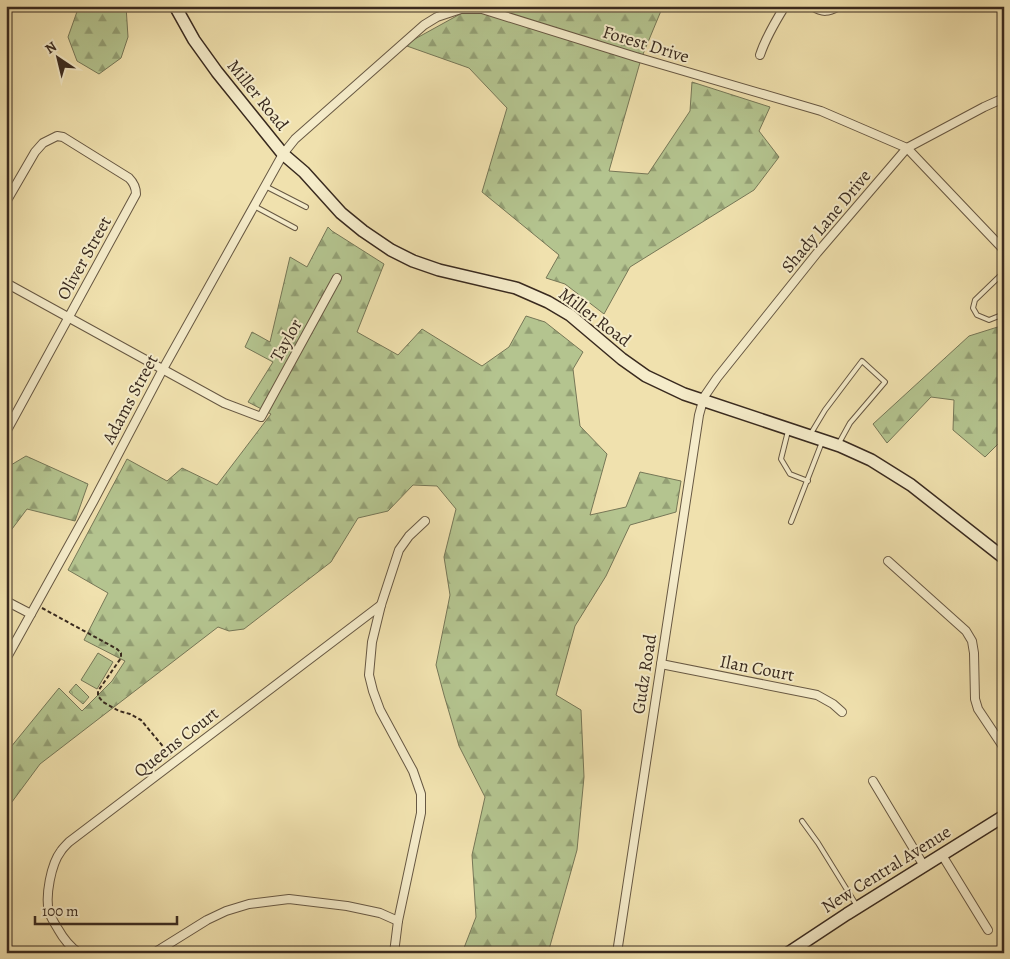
<svg xmlns="http://www.w3.org/2000/svg" width="1010" height="959" font-family="Alegreya,serif">
  <style>
    .forest { fill: url(#forest-firs); stroke: #767757 }
    .park { fill: url(#park-crowns); stroke: #767757 }
    .pitch { fill: #b4c48f; stroke: #767757 }
    .lines { fill: none; stroke-linecap: round; stroke-linejoin: round }
    .lane-casing { stroke: #675843; stroke-width: 6 }
    .street-casing { stroke: #675843; stroke-width: 10 }
    .secondary-casing { stroke: #392a1f; stroke-width: 14 }
    .path { stroke: #392a1f; stroke-width: 2; stroke-dasharray: 4 2.5; stroke-linecap: butt }
    .lane { stroke: #f5ecca; stroke-width: 4 }
    .street { stroke: #f5ecca; stroke-width: 8 }
    .secondary { stroke: #f5ecca; stroke-width: 11 }
    .labels { text-anchor: middle; stroke-width: 4; stroke-linejoin: round; paint-order: stroke }
    .street-label { font-size: 18px; fill: #392a1f; stroke: #f5ecca }
  </style>
  <defs>
    <pattern id="forest-firs" width="22" height="20" patternUnits="userSpaceOnUse" patternTransform="scale(1.25)"><rect width="22" height="20" fill="#b4c48f"/><path d="M5 1l3.5 6h-7zM16 11l3.5 6h-7z" fill="#939f74"/></pattern>
    <pattern id="park-crowns" width="20" height="18" patternUnits="userSpaceOnUse" patternTransform="scale(1.25)"><rect width="20" height="18" fill="#b4c48f"/><path d="M2 6a3 3 0 1 1 6 0M12 15a3 3 0 1 1 6 0" fill="none" stroke="#939f74"/></pattern>
  </defs>
  <rect width="100%" height="100%" fill="#f0e1ae"/>
  <filter id="stains"><feTurbulence type="fractalNoise" baseFrequency=".004" numOctaves="4"/><feColorMatrix values="0 0 0 0 .2 0 0 0 0 .09 0 0 0 0 .02 0 0 0 .5 -.17"/></filter>
  <radialGradient id="worn" r=".72"><stop offset=".6" stop-color="#630" stop-opacity="0"/><stop offset="1" stop-color="#630" stop-opacity=".3"/></radialGradient>
  <!-- forest -->
  <g class="forest">
    <polygon points="79,6 126,6 128,37 121,58 99,74 77,61 68,37"/>
    <polygon points="458,6 663,6 641,59 609,171 648,174 690,111 692,82 770,107 759,131 779,157 754,190 630,267 604,314 565,284 546,278 559,255 482,192 507,108 469,68 404,45 462,13"/>
    <polygon points="328,227 332,231 384,264 357,332 398,355 422,329 482,366 509,347 526,316 545,322 583,352 573,369 580,426 607,454 590,515 626,507 640,472 681,481 676,512 630,525 606,576 575,626 556,695 581,710 584,777 577,850 548,953 462,953 476,917 472,855 485,797 459,746 444,695 436,665 450,595 444,557 456,509 437,486 413,485 388,511 358,518 331,562 244,629 229,631 218,627 40,764 6,810 6,753 59,688 82,711 112,681 125,661 84,640 108,593 68,570 127,459 167,481 182,468 217,485 271,414 248,402 273,362 245,347 252,332 270,342 290,257 307,267"/>
    <polygon points="1004,325 1004,438 985,457 953,430 954,400 931,397 887,443 873,424 969,336"/>
    <polygon points="26,456 88,484 75,521 27,509 6,537 6,468"/>
  </g>
  <!-- park -->
  <polygon class="park" points="76,684 89,697 83,704 69,692"/>
  <!-- pitch -->
  <polygon class="pitch" points="98,653 113,662 97,689 81,680"/>
  <g class="lines">
    <defs>
      <g id="lane">
        <polyline points="265,186 306,207"/>
        <polyline points="254,206 295,228"/>
        <polyline points="1004,272 975,300 973,308 977,315 989,320 1004,314"/>
        <polyline points="788,431 781,459 790,474 808,481"/>
        <polyline points="810,435 825,410 862,361 885,382 850,423 839,443"/>
        <polyline points="791,522 822,442"/>
        <polyline points="802,821 818,843 857,906"/>
      </g>
      <g id="street">
        <path d="M812,6C823,13 828,12 839,6"/>
        <path d="M760,55C766,37 775,22 785,6"/>
        <path d="M6,202L35,152L43,143L57,136L63,137L129,178C134,183 136,187 136,194L6,432"/>
        <polyline points="6,283 224,403 261,417 337,278"/>
        <polyline points="888,561 966,631 972,641 974,653 975,699 978,709 1004,748"/>
        <polyline points="6,601 31,614"/>
        <polyline points="6,659 93,502 163,369 283,154 295,139 424,25 437,17 461,9 482,9 636,57 821,111 907,148 1004,250"/>
        <polyline points="661,664 817,695 833,704 842,712"/>
        <polyline points="873,781 924,866"/>
        <polyline points="942,855 988,930"/>
        <path d="M79,953C70,947 63,938 58,929C55,924 51,918 49,912C45,896 51,864 61,851C63,848 66,845 69,842L381,605"/>
        <polyline points="154,953 207,920 226,911 249,904 289,899 347,906 380,913 398,921"/>
        <polyline points="394,953 398,921 421,813 421,794 413,771 380,710 373,691 369,675 372,642 381,605 399,550 409,536 425,521"/>
        <polyline points="617,953 699,415 704,397 717,378 817,253 907,148 984,107 1004,98"/>
      </g>
      <g id="secondary">
        <polyline points="175,6 194,40 217,72 283,154 304,172 341,213 363,231 391,250 413,261 439,270 516,288 548,302 570,315 622,359 646,376 684,394 840,446 871,460 911,485 1004,558"/>
        <polyline points="788,953 847,914 1004,816"/>
      </g>
    </defs>
    <!-- lane casing -->
    <use href="#lane" class="lane-casing"/>
    <!-- street casing -->
    <use href="#street" class="street-casing"/>
    <!-- secondary casing -->
    <use href="#secondary" class="secondary-casing"/>
    <!-- path -->
    <polyline class="path" points="42,608 117,649 121,653 121,658 98,691 98,696 103,702 119,711 130,714 141,720 171,756"/>
    <!-- lane -->
    <use href="#lane" class="lane"/>
    <!-- street -->
    <use href="#street" class="street"/>
    <!-- secondary -->
    <use href="#secondary" class="secondary"/>
  </g>
  <g class="labels">
    <!-- street labels -->
    <g class="street-label">
      <text transform="translate(646 44) rotate(17)" y="6">Forest Drive</text>
      <text transform="translate(258 95) rotate(51)" y="6">Miller Road</text>
      <text transform="translate(826 221) rotate(-50)" y="6">Shady Lane Drive</text>
      <text transform="translate(84 258) rotate(-61)" y="6">Oliver Street</text>
      <text transform="translate(595 317) rotate(37)" y="6">Miller Road</text>
      <text transform="translate(286 340) rotate(-61)" y="6">Taylor</text>
      <text transform="translate(130 399) rotate(-62)" y="6">Adams Street</text>
      <text transform="translate(757 668) rotate(11)" y="6">Ilan Court</text>
      <text transform="translate(644 674) rotate(-81)" y="6">Gudz Road</text>
      <text transform="translate(176 742) rotate(-38)" y="6">Queens Court</text>
      <text transform="translate(886 869) rotate(-32)" y="6">New Central Avenue</text>
    </g>
  </g>
  <!-- margin -->
  <rect width="1010" height="959" fill="none" stroke="#f0e1ae" stroke-width="25"/>
  <rect x="8" y="8" width="995" height="944" fill="none" stroke="#392a1f" stroke-width="2.5"/>
  <rect x="12" y="12" width="985" height="934" fill="none" stroke="#392a1f"/>
  <!-- north arrow -->
  <g transform="translate(58 58) rotate(325)" stroke="#f5ecca" stroke-width="4" paint-order="stroke">
  <path d="M0-4L9 19L0 12L-9 19Z" fill="#392a1f"/>
  <text y="-8" font-size="14" font-weight="bold" text-anchor="middle" fill="#392a1f">N</text>
  </g>
  <!-- scale -->
  <path d="M35 916v8h142v-8" fill="none" stroke="#392a1f" stroke-width="2.5"/>
  <text x="42" y="916" font-size="15" fill="#392a1f" stroke="#f5ecca" stroke-width="4" paint-order="stroke">100 m</text>
  <rect width="100%" height="100%" filter="url(#stains)"/>
  <rect width="100%" height="100%" fill="url(#worn)"/>
</svg>
